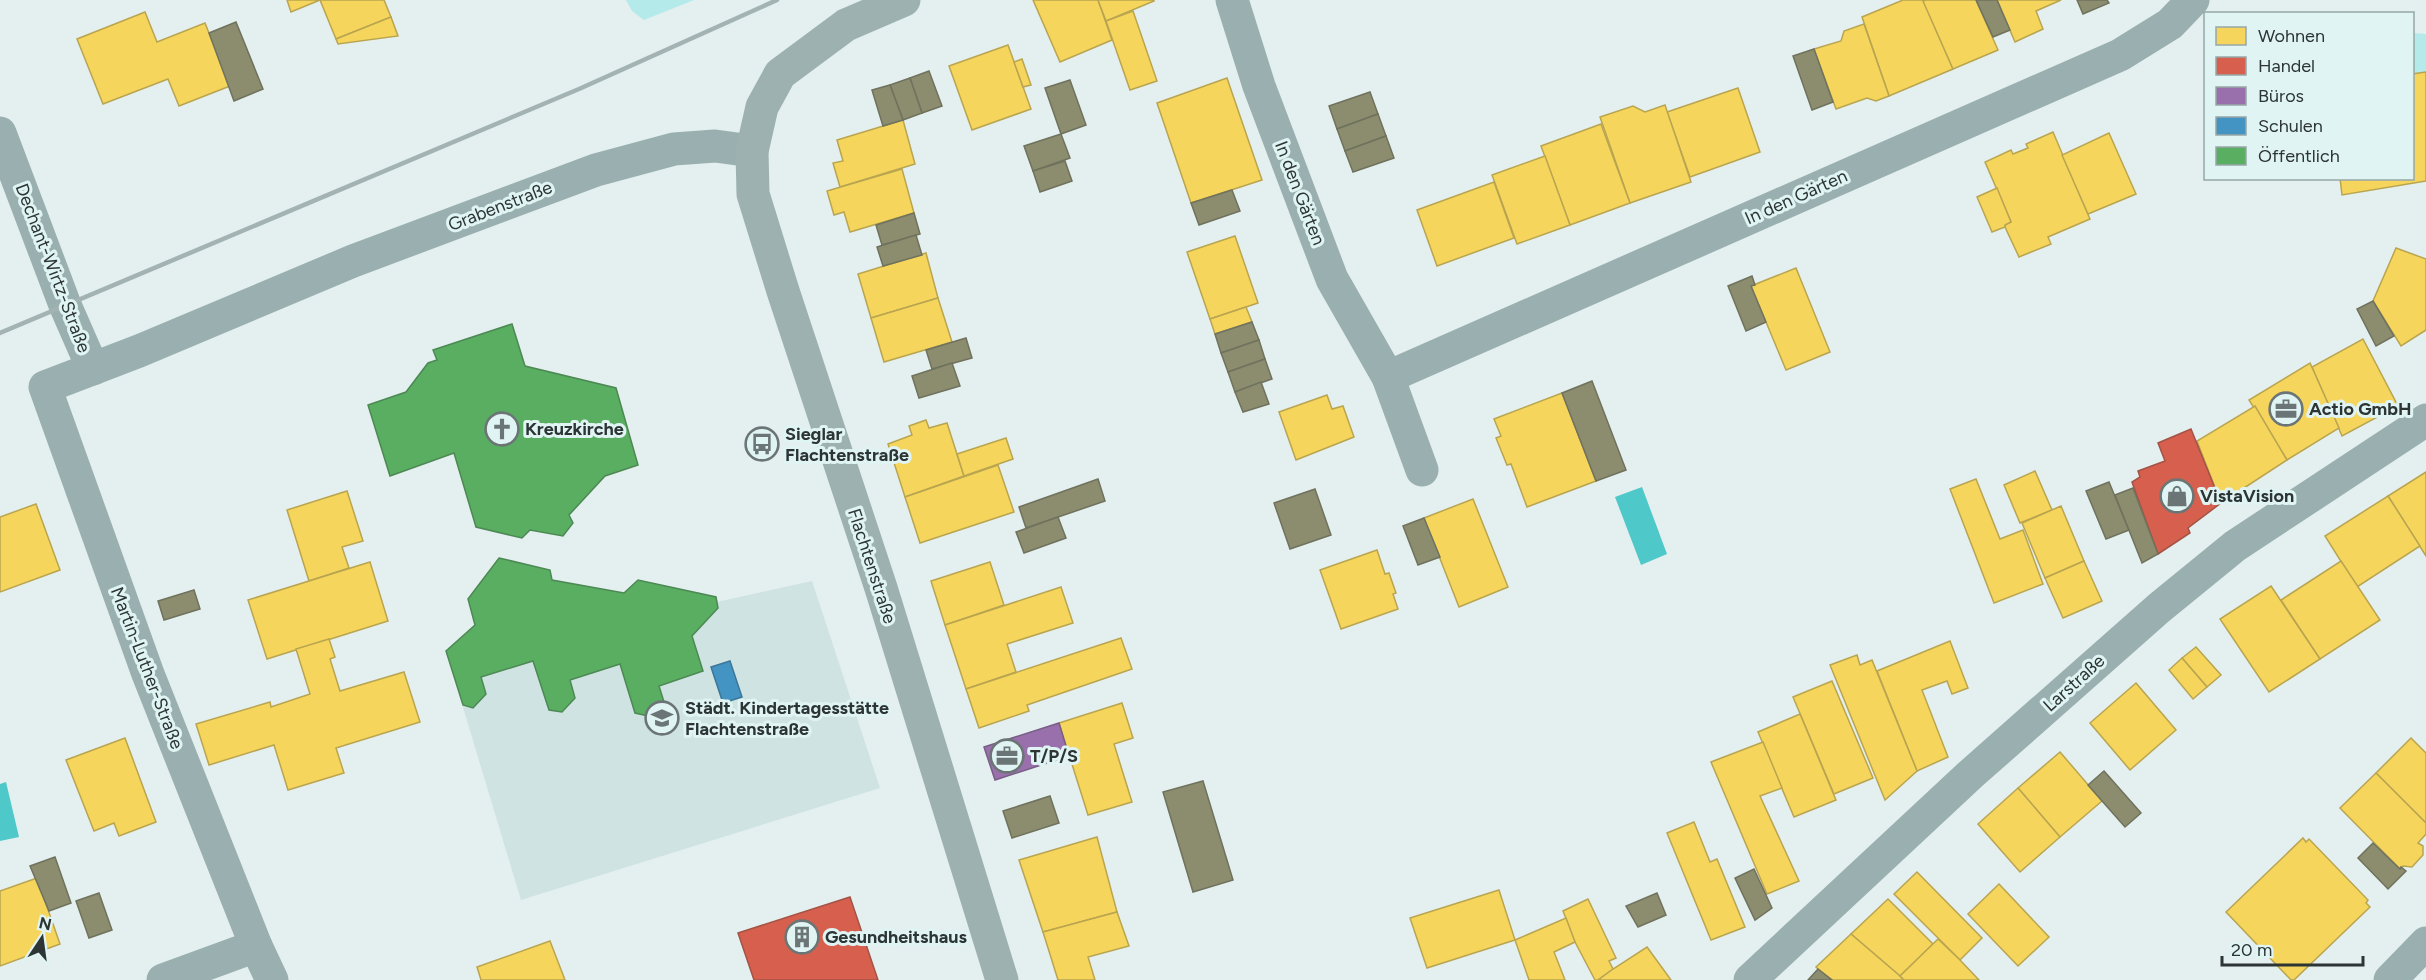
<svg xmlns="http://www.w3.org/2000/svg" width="2426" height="980" font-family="Figtree,sans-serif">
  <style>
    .built { fill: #cfe3e3 }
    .green { fill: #b5eaea }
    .water { fill: #4ec8c9 }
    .homes { fill: #f6d55c; stroke: #b9a550; stroke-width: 1.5 }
    .shops { fill: #d6604d; stroke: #a35346; stroke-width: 1.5 }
    .offices { fill: #9970ab; stroke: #785e87; stroke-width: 1.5 }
    .schools { fill: #4393c3; stroke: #3c7698; stroke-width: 1.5 }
    .public { fill: #5aae61; stroke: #4c8954; stroke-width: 1.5 }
    .industry { fill: #8c8c6e; stroke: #6f725d; stroke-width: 1.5 }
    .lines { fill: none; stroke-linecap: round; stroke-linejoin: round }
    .street { stroke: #9ab0b0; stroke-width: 33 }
    .secondary { stroke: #9db1b1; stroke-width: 33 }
    .rail { stroke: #a3b3b3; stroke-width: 4.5 }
    .labels { text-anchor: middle; stroke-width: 6; stroke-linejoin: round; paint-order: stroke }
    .street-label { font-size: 18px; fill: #2c3434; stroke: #dff4f3 }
    .poi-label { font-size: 18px; font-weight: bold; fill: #2c3434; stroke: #dff4f3; text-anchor: start }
  </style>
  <rect width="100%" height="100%" fill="#e4efef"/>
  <!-- built -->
  <polygon class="built" points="499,558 550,570 552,580 624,593 638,580 717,602 812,581 880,788 521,900 446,651 475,625 468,599"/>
  <!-- green -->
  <g class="green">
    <polygon points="626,0 694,0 644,20 632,11"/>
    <polygon points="2414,33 2426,34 2426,72 2413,74"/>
  </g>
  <!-- water -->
  <g class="water">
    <polygon points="1642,487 1667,554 1641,565 1615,497"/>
    <polygon points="6,782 19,837 0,841 0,784"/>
  </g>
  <!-- homes -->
  <g class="homes">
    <polygon points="287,0 320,0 291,12"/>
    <polygon points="320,0 384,0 391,17 336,39"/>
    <polygon points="1033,0 1098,0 1112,40 1060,62"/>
    <polygon points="1098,0 1154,0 1154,1 1106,21"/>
    <polygon points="1903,0 1923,0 1953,69 1889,96 1862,17"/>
    <polygon points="1926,0 1976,0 1998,50 1953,69 1923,1"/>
    <polygon points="1997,0 2061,0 2036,11 2043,29 2015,42"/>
    <polygon points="1133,11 1157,81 1130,90 1106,21"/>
    <polygon points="145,12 157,42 205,23 230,86 179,106 168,79 103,104 77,39"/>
    <polygon points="391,17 398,36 338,44 336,39"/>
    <polygon points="1864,24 1889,96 1876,101 1867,98 1836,109 1814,49 1841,41 1844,31"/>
    <polygon points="1008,45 1031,109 972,130 949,66"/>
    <polygon points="1022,59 1031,85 1023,87 1014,62"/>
    <polygon points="2426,72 2426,181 2342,195 2340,178 2412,178 2412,74"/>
    <polygon points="1227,78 1262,180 1191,203 1157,103"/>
    <polygon points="1738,88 1760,152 1690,177 1667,112"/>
    <polygon points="1665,105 1691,182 1630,203 1600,117 1633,106 1645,112"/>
    <polygon points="903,120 915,164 840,187 833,163 843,161 837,140"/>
    <polygon points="1601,124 1630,203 1570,225 1541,146"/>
    <polygon points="2053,132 2090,219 2048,237 2051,244 2019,257 2005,227 2005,225 2011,222 1985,162 2011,150 2013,154 2028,148 2026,144"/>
    <polygon points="2109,133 2136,194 2088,214 2062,155"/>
    <polygon points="1545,156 1570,225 1517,244 1492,175"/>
    <polygon points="902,169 914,213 850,232 844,212 834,215 827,191"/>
    <polygon points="1494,182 1514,238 1437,266 1417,210"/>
    <polygon points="1997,188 2011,222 2005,225 2005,227 1992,232 1977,197"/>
    <polygon points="1235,236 1258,303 1210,319 1187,252"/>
    <polygon points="2396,248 2426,259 2426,330 2401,346 2373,301"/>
    <polygon points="926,253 938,298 871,318 858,274"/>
    <polygon points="1796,268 1830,352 1786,370 1751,286"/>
    <polygon points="938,298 952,342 884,362 871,318"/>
    <polygon points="1246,307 1252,322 1215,334 1210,319"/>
    <polygon points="2363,339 2398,406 2342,436 2312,367"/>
    <polygon points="2310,363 2339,428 2287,460 2249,400"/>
    <polygon points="1562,393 1596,481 1527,507 1511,464 1507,465 1496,438 1501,436 1494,419"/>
    <polygon points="1327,395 1332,409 1343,406 1354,437 1296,460 1279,412"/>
    <polygon points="2255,406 2287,460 2221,503 2197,441"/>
    <polygon points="926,420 929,428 947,423 964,476 905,497 888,444 912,435 909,426"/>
    <polygon points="1006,438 1013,459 964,476 957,454"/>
    <polygon points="998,465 1014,512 920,543 905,497"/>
    <polygon points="2035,471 2052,510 2020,523 2004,485"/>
    <polygon points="2426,472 2426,556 2388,496"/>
    <polygon points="1976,479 2000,539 2023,530 2043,584 1994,603 1950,489"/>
    <polygon points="347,491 363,541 342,547 349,568 309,581 287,510"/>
    <polygon points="2388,496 2420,546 2357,587 2325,536"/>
    <polygon points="1473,499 1508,587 1459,607 1424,518"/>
    <polygon points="36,504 60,570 0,592 0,517"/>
    <polygon points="2061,506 2084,561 2045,578 2022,523"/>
    <polygon points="1377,550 1385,574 1389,573 1396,593 1393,594 1398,609 1341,629 1320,570"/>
    <polygon points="2084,561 2102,601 2063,618 2045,578"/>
    <polygon points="2341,561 2380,620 2320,659 2281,600"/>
    <polygon points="370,562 388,621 267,659 248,600"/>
    <polygon points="990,562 1004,605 945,625 931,581"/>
    <polygon points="2271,586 2320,659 2269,692 2220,619"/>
    <polygon points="1061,587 1073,623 1007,644 1016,672 966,689 945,625"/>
    <polygon points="1121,638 1132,669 1027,705 1029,711 979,728 966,689"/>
    <polygon points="329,639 335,657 330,659 340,691 404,672 420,722 336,748 344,773 288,790 274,745 209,765 196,724 270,702 271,707 310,694 296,649"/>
    <polygon points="1950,641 1968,688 1952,694 1947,681 1922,690 1948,757 1917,771 1877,671"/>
    <polygon points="2196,647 2221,675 2207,687 2182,658"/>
    <polygon points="1857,655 1860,665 1872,660 1917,771 1885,800 1830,665"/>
    <polygon points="2182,658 2207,687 2193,699 2169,670"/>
    <polygon points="1832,681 1873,778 1834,794 1793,697"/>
    <polygon points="2136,683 2176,730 2130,770 2090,723"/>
    <polygon points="1122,703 1133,738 1114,744 1132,802 1088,815 1059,723"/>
    <polygon points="1800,714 1836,800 1794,817 1758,732"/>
    <polygon points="125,738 156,822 119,836 114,823 94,831 66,760"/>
    <polygon points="2411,738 2426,753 2426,823 2376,773"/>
    <polygon points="1763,742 1782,788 1760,796 1799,881 1767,894 1711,762"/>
    <polygon points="2060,752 2102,801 2060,837 2018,788"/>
    <polygon points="2376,773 2426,823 2426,834 2418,843 2423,846 2423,855 2412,867 2403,866 2400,869 2340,808"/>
    <polygon points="2018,788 2060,837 2020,872 1978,824"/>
    <polygon points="1694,822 1710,862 1717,859 1745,927 1711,940 1667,833"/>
    <polygon points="1097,837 1117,912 1043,932 1019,860"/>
    <polygon points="2303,838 2306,842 2309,839 2368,900 2366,903 2370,907 2294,980 2291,980 2226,912"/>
    <polygon points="1917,872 1982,938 1960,960 1894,894"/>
    <polygon points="37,878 60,944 0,966 0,891"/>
    <polygon points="1999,884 2049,937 2018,966 1968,914"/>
    <polygon points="1499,890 1515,940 1427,968 1410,918"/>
    <polygon points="1588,899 1616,958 1609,961 1613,969 1598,980 1595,980 1575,942 1563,911"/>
    <polygon points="1888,899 1933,944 1900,976 1851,934"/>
    <polygon points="1117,912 1129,946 1088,957 1095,980 1058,980 1043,932"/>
    <polygon points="1566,918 1575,942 1554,952 1565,980 1529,980 1515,940"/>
    <polygon points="1851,934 1900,976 1904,980 1832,980 1818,969 1816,967"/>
    <polygon points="1938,939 1960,960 1979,980 1904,980 1900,976"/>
    <polygon points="550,941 565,980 481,980 477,967"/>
    <polygon points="1647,947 1671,980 1598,980 1613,969"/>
  </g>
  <!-- shops -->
  <g class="shops">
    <polygon points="2191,429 2221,503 2188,528 2190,533 2158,554 2132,482 2140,477 2138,471 2165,461 2158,443"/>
    <polygon points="850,897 878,980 754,980 738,933"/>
  </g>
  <!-- offices -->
  <polygon class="offices" points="1059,723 1069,756 995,780 984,747"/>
  <!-- schools -->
  <polygon class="schools" points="730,661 742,697 723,703 711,667"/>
  <!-- public -->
  <g class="public">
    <polygon points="512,324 525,366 616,388 638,465 605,476 569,515 573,523 563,536 530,530 522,538 476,527 454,453 390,476 368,405 406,392 428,363 437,360 433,350"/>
    <polygon points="499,558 550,570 552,580 624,593 638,580 716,597 718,608 692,636 703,671 659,686 664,702 648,716 635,713 620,664 570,680 575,698 562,712 549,710 533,661 481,677 486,694 473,708 463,705 446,651 475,625 468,599"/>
  </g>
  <!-- industry -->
  <g class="industry">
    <polygon points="1976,0 1997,0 2010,30 1993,37"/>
    <polygon points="2077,0 2107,0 2109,3 2083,14"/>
    <polygon points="236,22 263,89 234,101 209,33"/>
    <polygon points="1814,49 1833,102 1812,110 1793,56"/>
    <polygon points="929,71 942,106 922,113 910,78"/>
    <polygon points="910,78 922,113 903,120 890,85"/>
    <polygon points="1070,80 1086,125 1061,134 1045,88"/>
    <polygon points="890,85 903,120 883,126 872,90"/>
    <polygon points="1370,92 1378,114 1337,129 1329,106"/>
    <polygon points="1378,114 1386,136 1345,151 1337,129"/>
    <polygon points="1061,134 1070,158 1033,171 1024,146"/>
    <polygon points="1386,136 1394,158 1353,172 1345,151"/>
    <polygon points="1065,161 1072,181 1040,192 1033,171"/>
    <polygon points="1232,190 1240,211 1199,225 1191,203"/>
    <polygon points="914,213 920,234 882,245 876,225"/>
    <polygon points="916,235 922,255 883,266 877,247"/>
    <polygon points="1752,276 1755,285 1751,286 1766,322 1746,331 1728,286"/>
    <polygon points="2373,301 2394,336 2376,346 2357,309"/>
    <polygon points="1252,322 1259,340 1221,353 1215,334"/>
    <polygon points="966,338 972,358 932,369 926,350"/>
    <polygon points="1259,340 1265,359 1228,372 1221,353"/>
    <polygon points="1265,359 1272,379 1235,392 1228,372"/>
    <polygon points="952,363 960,386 919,398 912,376"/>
    <polygon points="1592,381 1626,470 1596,481 1562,393"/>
    <polygon points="1261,382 1269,404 1243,412 1235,392"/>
    <polygon points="1098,479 1105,501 1026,528 1019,507"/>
    <polygon points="2109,482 2129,530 2106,539 2086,491"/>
    <polygon points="2133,488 2158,554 2142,563 2115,495"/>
    <polygon points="1315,489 1331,535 1290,549 1274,503"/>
    <polygon points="1058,517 1066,538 1024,553 1016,532"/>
    <polygon points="1424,518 1440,557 1418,565 1403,526"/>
    <polygon points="194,590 200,609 164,620 158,601"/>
    <polygon points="2104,771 2141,813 2125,827 2088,785"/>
    <polygon points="1203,781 1233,880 1193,892 1163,792"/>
    <polygon points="1050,796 1059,823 1012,838 1003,811"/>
    <polygon points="2373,843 2400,869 2401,867 2406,871 2388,889 2358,858"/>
    <polygon points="55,857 71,903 49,911 30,866"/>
    <polygon points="1754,869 1772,908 1755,920 1735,878"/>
    <polygon points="99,893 112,930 89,938 76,901"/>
    <polygon points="1657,893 1666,915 1638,927 1626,906"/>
    <polygon points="1818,969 1832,980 1808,980"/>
  </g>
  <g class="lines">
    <!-- street -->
    <g class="street">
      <polyline points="1232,0 1259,86 1332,279 1388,377 1422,470"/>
      <polyline points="0,133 65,305 93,369"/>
      <polyline points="1388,377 2120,55 2170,24 2193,0"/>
      <polyline points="163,980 256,946"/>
      <polyline points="272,980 256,946 148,674 45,387 139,351 353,261 596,170 674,149 715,146 752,151"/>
      <polyline points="1750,980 1971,774 2159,608 2235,546 2426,420"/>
      <polyline points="2390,980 2426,943"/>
    </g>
    <!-- secondary -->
    <polyline class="secondary" points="904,0 846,25 780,74 762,107 752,151 753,194 783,291 881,588 1002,980"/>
    <!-- rail -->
    <polyline class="rail" points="0,333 579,89 777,0"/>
  </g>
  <!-- icons -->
  <defs>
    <symbol id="office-ring" viewBox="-11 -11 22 22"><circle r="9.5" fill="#dff4f3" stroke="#6c7575" stroke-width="1.5"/><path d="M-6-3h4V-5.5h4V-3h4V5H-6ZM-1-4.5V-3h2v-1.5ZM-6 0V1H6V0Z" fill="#6c7575"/></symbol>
    <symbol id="church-ring" viewBox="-11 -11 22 22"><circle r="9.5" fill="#dff4f3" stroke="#6c7575" stroke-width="1.5"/><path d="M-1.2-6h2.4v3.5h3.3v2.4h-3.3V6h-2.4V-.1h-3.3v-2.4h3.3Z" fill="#6c7575"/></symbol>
    <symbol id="bus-ring" viewBox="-11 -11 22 22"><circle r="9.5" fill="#dff4f3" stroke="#6c7575" stroke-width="1.5"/><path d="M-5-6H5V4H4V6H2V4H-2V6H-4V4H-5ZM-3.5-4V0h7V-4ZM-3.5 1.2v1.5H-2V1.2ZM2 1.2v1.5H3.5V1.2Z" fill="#6c7575"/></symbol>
    <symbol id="shop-ring" viewBox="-11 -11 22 22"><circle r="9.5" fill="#dff4f3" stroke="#6c7575" stroke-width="1.5"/><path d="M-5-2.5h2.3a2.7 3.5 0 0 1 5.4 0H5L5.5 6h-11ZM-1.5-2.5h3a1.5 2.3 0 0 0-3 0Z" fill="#6c7575"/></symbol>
    <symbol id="school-ring" viewBox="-11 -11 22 22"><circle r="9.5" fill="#dff4f3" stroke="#6c7575" stroke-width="1.5"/><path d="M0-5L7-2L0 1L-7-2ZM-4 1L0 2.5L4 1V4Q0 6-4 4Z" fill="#6c7575"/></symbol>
    <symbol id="building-ring" viewBox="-11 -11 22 22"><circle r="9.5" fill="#dff4f3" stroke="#6c7575" stroke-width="1.5"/><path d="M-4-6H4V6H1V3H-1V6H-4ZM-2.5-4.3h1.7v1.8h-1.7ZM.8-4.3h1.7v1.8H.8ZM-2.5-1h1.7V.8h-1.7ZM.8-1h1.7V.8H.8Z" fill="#6c7575"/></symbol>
  </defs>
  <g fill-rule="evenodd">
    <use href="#office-ring" x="2267" y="390" width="38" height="38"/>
    <use href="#church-ring" x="483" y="410" width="38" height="38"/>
    <use href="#bus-ring" x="743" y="425" width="38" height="38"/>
    <use href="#shop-ring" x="2158" y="477" width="38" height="38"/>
    <use href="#school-ring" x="643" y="699" width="38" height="38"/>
    <use href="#office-ring" x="988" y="737" width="38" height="38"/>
    <use href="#building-ring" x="783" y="918" width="38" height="38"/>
  </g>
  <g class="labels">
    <!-- street labels -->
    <g class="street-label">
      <text transform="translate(1300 193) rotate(69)" y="6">In den Gärten</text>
      <text transform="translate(1796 197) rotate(-24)" y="6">In den Gärten</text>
      <text transform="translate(500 206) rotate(-21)" y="6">Grabenstraße</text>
      <text transform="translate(53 268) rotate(69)" y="6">Dechant-Wirtz-Straße</text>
      <text transform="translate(872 566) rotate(72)" y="6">Flachtenstraße</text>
      <text transform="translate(147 668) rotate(69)" y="6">Martin-Luther-Straße</text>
      <text transform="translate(2074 683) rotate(-42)" y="6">Larstraße</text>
    </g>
    <!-- poi labels -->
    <g class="poi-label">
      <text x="2309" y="415">Actio GmbH</text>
      <text x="525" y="435">Kreuzkirche</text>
      <text x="785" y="440">Sieglar<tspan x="785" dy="21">Flachtenstraße</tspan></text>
      <text x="2200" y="502">VistaVision</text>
      <text x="685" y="714">Städt. Kindertagesstätte<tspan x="685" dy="21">Flachtenstraße</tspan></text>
      <text x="1030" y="762">T/P/S</text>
      <text x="825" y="943">Gesundheitshaus</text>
    </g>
  </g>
  <!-- legend -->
  <rect x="2204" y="12" width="210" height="168" fill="#dff4f3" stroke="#97a7a7" stroke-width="1.5"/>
  <rect x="2216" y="27" width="30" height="18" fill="#f6d55c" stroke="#97a7a7" stroke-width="1.5"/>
  <text x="2258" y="42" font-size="18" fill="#2c3434">Wohnen</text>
  <rect x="2216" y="57" width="30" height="18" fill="#d6604d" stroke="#97a7a7" stroke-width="1.5"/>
  <text x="2258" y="72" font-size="18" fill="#2c3434">Handel</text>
  <rect x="2216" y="87" width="30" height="18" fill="#9970ab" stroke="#97a7a7" stroke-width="1.5"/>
  <text x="2258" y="102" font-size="18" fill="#2c3434">Büros</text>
  <rect x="2216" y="117" width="30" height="18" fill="#4393c3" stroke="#97a7a7" stroke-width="1.5"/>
  <text x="2258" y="132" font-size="18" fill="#2c3434">Schulen</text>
  <rect x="2216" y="147" width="30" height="18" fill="#5aae61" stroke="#97a7a7" stroke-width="1.5"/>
  <text x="2258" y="162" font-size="18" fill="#2c3434">Öffentlich</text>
  <!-- north arrow -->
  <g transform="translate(42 938) rotate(13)" stroke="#dff4f3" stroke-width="4.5" paint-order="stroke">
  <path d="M0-4.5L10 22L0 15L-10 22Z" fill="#2c3434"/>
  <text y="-9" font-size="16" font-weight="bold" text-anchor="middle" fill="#2c3434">N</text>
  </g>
  <!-- scale -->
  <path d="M2222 956v9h141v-9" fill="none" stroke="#2c3434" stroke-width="3"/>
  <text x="2231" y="956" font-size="18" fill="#2c3434" stroke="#dff4f3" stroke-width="4.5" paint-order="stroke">20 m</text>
</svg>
